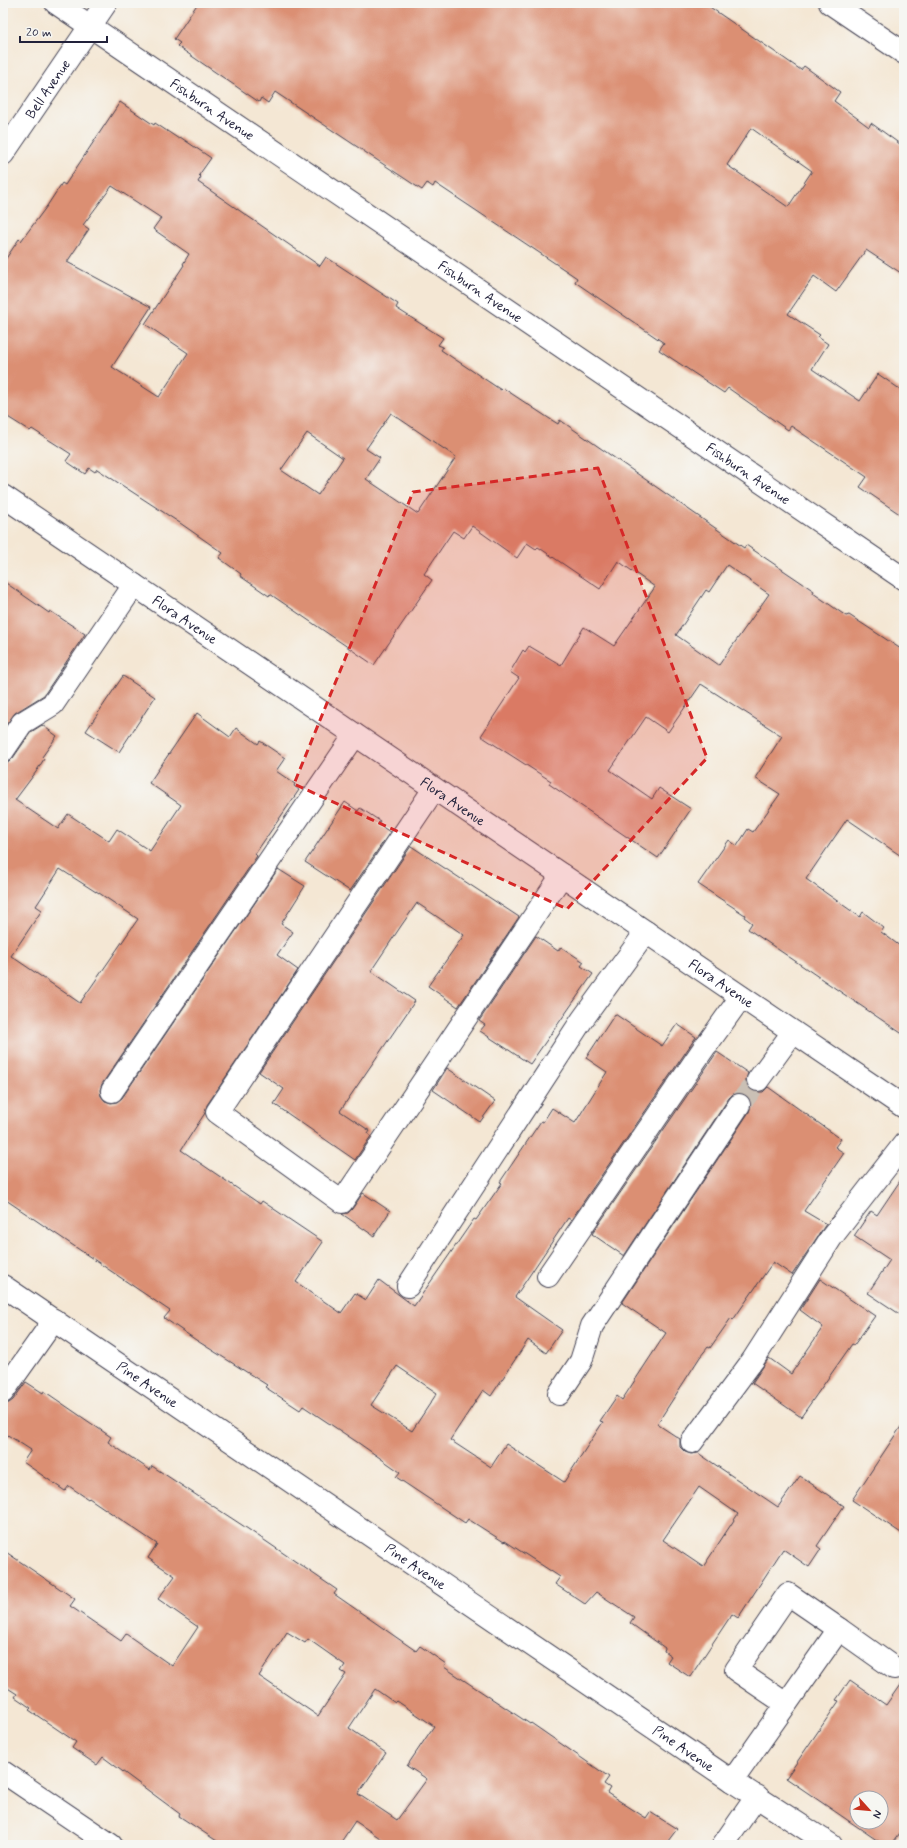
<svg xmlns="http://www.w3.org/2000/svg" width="907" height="1848" font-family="Mynerve,sans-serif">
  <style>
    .building { fill: #db8f73; fill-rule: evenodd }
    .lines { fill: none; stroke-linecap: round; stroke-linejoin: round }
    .minor-tunnel { stroke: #cac0b5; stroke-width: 22; stroke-dasharray: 22 11; stroke-linecap: butt }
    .minor-casing { stroke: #424052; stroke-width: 24 }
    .minor { stroke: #fff; stroke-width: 22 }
    .marked { fill: #d62828; fill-opacity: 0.2; stroke: #d62828; stroke-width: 3; stroke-dasharray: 8 5; stroke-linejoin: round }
    .labels { text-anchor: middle; stroke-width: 3; stroke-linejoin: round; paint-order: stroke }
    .street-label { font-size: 14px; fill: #22223b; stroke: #f6f6f2 }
  </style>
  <rect width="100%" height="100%" fill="#f6f6f2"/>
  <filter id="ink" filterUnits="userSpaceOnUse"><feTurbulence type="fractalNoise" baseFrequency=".025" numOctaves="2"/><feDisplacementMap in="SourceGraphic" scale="8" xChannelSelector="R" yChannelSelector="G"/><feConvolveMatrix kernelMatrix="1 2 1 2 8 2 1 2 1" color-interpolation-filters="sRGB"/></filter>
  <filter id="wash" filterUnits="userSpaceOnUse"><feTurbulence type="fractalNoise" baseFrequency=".012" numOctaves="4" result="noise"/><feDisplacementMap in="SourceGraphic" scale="16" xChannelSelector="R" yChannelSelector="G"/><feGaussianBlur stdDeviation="0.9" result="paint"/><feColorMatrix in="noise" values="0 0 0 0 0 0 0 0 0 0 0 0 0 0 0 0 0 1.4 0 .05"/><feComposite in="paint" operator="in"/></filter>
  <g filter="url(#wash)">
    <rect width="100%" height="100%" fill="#f4e7d4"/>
    <g id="blocks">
      <!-- building -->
      <g class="building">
        <path d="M198,3H704L801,70L804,66L840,92L834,101L869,127L871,123L904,147V275L866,250L836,292L814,276L788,314L820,335L818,337L828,344L812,369L860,401L878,374L904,392V517L860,487L867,477L791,426L788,430L728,388L724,393L659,350L664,343L575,282L577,278L435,183L433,187L427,183L422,190L275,92L268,103L261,98L259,102L177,46L180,43L174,39ZM751,128L812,171L788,207L727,165Z"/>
        <path d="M120,102L154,125L155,123L179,139L180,137L211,158L199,175L201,177L198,182L320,266L326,257L398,304L396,308L443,338L438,345L443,347L441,350L501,390L503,388L550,419L558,424L560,420L744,548L746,545L814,591L813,593L846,616L849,615L904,651V858L847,819L806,879L860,917L863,912L884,928L881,932L904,949V1035L748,929L752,923L744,917L745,915L698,884L729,840L737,846L748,829L753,832L780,794L755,778L782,736L701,684L668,732L646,717L610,770L652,799L659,788L691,809L658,858L549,784L551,781L481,736L519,678L510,672L523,650L525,652L529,646L561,665L584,627L614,646L655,587L618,561L600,589L538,547L536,549L527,543L517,558L472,526L464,538L453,531L424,574L432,580L374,665L270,594L269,596L240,576L241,574L219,558L223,553L180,523L97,469L95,472L89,468L85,474L66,461L71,454L32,429L30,431L3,414V263L19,239L21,241L47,206L62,183L65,185ZM112,186L161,218L153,229L189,254L183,264L184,265L145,324L188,353L159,397L112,367L151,307L67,262L89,229L83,225ZM391,413L456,457L418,514L366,479L380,458L366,449ZM307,433L343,458L318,495L281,470ZM727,565L769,594L719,665L676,635L706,590L709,592Z"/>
        <polygon points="3,581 49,613 50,611 85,634 44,695 15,713 3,729"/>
        <polygon points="123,676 155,697 119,752 86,731"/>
        <path d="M197,713L230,737L236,728L258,744L260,741L285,758L276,771L295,784L294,786L299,790L255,854L257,856L102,1084L100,1090L101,1096L105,1101L111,1103L117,1102L122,1098L278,869L305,886L281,924L293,932L277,955L298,970L207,1105L205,1113L181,1150L260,1204L262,1201L323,1242L296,1282L341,1313L355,1293L366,1300L379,1280L414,1306L474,1219L476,1220L502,1183L500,1182L541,1121L543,1122L552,1108L575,1123L607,1072L586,1058L615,1014L662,1046L677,1024L696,1037L571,1220L568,1218L515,1297L562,1330L546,1353L528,1340L491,1396L483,1390L450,1440L491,1467L506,1444L564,1482L603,1422L600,1421L617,1396L622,1400L666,1333L622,1303L749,1112L751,1105L750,1099L746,1094L739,1093L733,1094L729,1098L624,1256L592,1234L717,1052L748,1073L746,1079V1085L751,1090L756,1092H763L768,1087L841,1139L835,1147L844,1153L804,1211L826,1224L792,1275L773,1262L733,1320L731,1318L710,1348L708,1347L700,1357L657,1424L680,1439V1447L685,1452L691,1454L698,1453L778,1507L800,1476L844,1506L817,1546L821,1549L809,1567L783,1549L738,1618L732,1614L690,1677L667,1662L671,1656L664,1651L665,1648L630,1623L634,1617L596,1592L585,1604L555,1584L560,1577L505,1541L504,1542L468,1519L465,1523L396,1477L400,1472L360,1444L303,1406L300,1410L265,1387L267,1385L196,1340L164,1318L170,1311L3,1198V763L9,762L13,758L31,732L42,725L57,736L42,757L44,759L36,772L15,800L58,829L68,814L109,841L117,829L150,851L181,805L149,783ZM60,869L96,892V891L138,919L80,1003L11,956L42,910L36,906ZM397,1366L437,1393L412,1431L371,1405ZM699,1487L738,1514L703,1567L663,1540Z"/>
        <polygon points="345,802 358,811 360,808 380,821 378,824 390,832 350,891 305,862"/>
        <polygon points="411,846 519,917 458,1007 428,986 464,935 417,903 401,926 371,971 415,1001 340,1111 370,1131 368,1134 371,1136 355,1160 274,1104 284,1089 259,1072"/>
        <polygon points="536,936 558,951 561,947 584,962 581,966 593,974 530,1064 480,1031 485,1025 479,1021"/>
        <polygon points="447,1068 495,1101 480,1122 433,1090"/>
        <polygon points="904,1175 904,1317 868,1293 890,1260 854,1236 871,1211 877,1215"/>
        <polygon points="363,1193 390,1211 374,1236 342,1214 348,1213 352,1209"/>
        <polygon points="820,1279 875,1316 854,1345 852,1344 801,1417 752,1383 769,1358 791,1374 823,1327 800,1310"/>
        <path d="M26,1382L43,1393L44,1391L111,1437L108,1442L150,1470L152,1466L248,1529L337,1590L334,1594L416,1651L420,1646L446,1664L444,1667L530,1724L531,1723L609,1777L604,1784L610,1788L607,1793L646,1818L650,1812L677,1829L665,1845H380L383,1840L355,1821L339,1845H223L179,1816L180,1814L103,1757L97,1765L72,1748L76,1742L29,1710L31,1708L15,1697L17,1694L3,1685V1550L75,1599L70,1606L121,1641L126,1634L172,1666L198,1627L158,1599L175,1576L148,1558L157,1544L89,1498L88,1499L69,1486L65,1491L23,1462L31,1450L3,1432V1404L9,1403L13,1400ZM287,1632L305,1643L308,1639L345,1665L341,1671L346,1674L318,1716L259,1676ZM375,1689L395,1703L397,1701L434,1726L407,1766L427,1779L397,1820L358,1794L386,1753L349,1728Z"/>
        <polygon points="904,1422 904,1535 852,1500"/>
        <path d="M904,1679V1827L891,1845H884L786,1778L839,1701L836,1700L850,1680L886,1705ZM857,1798H881V1822H857Z"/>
      </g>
    </g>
  </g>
  <g filter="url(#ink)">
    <use href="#blocks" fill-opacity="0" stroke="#424052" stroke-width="1"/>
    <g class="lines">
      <!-- minor-tunnel -->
      <polyline class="minor-tunnel" points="739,1105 758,1080"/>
      <defs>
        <g id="minor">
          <path id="s1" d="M56,3L904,579"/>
          <polyline points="830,3 904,53"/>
          <path id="s2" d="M3,154L106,3"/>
          <path id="s3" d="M3,496L904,1107"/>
          <polyline points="3,751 22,723 53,704 134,585"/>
          <polyline points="434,789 217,1112 342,1202 562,875"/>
          <polyline points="708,1043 741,997"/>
          <polyline points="758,1080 793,1032"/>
          <polyline points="112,1091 355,735"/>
          <polyline points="548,1276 706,1045"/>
          <path id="s4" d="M3,1286L732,1781L831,1845"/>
          <polyline points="408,1286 582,1020 646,932"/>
          <polyline points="3,1392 54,1320"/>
          <polyline points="559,1394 581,1361 592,1326 739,1105"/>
          <polyline points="692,1442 753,1360 831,1238 904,1144"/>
          <polyline points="786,1704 736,1670 788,1594 839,1629"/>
          <polyline points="3,1772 111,1845"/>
          <polyline points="732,1781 839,1629 894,1668"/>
          <polyline points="723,1845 757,1796"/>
        </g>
      </defs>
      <!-- minor casing -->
      <use href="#minor" class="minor-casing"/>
      <!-- minor -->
      <use href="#minor" class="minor"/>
    </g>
  </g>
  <!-- marked area -->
  <path class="marked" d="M598,468L707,758L567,909L294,784L413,492Z"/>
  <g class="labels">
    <!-- street labels -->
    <g class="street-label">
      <text dy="5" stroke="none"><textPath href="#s2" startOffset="79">Bell Avenue</textPath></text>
      <text dy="5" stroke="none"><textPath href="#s1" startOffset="189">Fishburn Avenue</textPath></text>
      <text dy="5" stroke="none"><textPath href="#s1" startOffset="513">Fishburn Avenue</textPath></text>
      <text dy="5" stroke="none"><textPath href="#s1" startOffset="837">Fishburn Avenue</textPath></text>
      <text dy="5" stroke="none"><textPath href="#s3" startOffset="220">Flora Avenue</textPath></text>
      <text dy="5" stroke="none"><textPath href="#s3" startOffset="544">Flora Avenue</textPath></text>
      <text dy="5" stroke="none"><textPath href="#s3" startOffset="868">Flora Avenue</textPath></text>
      <text dy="5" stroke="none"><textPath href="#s4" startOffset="175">Pine Avenue</textPath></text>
      <text dy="5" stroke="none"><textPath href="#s4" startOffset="499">Pine Avenue</textPath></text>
      <text dy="5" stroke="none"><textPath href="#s4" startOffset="823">Pine Avenue</textPath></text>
    </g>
  </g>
  <!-- margin -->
  <rect width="907" height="1848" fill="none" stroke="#f6f6f2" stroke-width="16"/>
  <!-- north arrow -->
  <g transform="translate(869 1810) rotate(117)"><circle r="19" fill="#f6f6f2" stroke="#a1a1a9"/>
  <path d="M0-3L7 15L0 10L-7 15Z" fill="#c8321e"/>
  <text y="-6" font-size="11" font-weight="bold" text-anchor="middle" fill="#22223b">N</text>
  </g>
  <!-- scale -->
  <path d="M20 36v6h87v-6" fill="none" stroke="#22223b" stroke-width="2"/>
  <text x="26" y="36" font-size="12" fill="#22223b" stroke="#f6f6f2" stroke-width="3" paint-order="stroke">20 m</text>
</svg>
